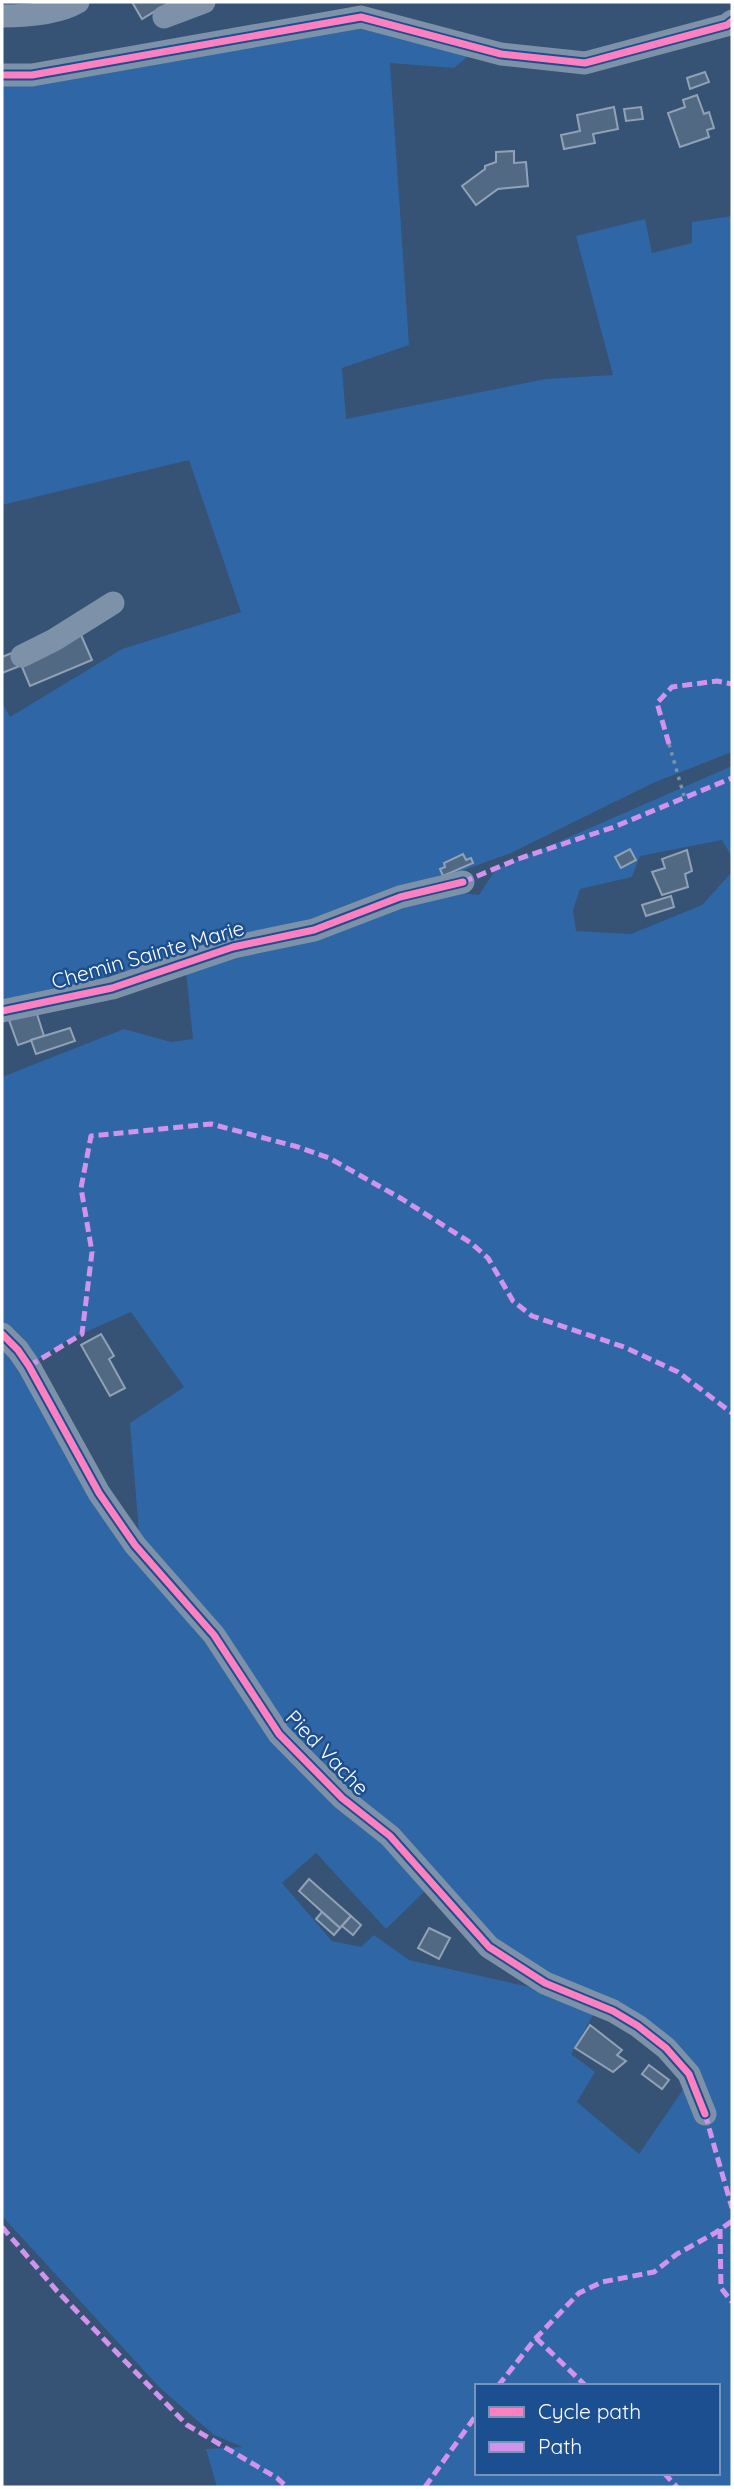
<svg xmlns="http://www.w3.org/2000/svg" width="734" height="2489" font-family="Quicksand,sans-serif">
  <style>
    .green { fill: #2f66a5; fill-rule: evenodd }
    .building { fill: #526984; stroke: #92a2b6; stroke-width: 2 }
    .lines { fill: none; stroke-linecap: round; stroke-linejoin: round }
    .path { stroke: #7d92a8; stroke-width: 3.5; stroke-dasharray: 3.5 5; stroke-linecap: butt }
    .minor { stroke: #7d92a8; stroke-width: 23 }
    .quiet { stroke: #d193ec; stroke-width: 5; stroke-dasharray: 10 5; stroke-linecap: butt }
    .cycleway-casing { stroke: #1b4f8f; stroke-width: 11 }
    .cycleway { stroke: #ff80c0; stroke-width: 7 }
    .labels { text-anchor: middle; stroke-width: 5; stroke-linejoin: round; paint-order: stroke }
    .street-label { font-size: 21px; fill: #fff; stroke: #1b4f8f }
  </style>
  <rect width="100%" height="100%" fill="#365274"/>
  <!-- green -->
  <g class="green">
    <polygon points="361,25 479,47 454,68 390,63 409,345 342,368 346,419 546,379 613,375 576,236 645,219 652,253 692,243 692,222 732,216 732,752 653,783 511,853 415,888 229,943 55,990 2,1000 2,702 10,717 122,649 241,612 189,460 2,505 2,81"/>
    <path d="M732,766V857L722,840L640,856L632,877L580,889L573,910L576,931L631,934L702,905L732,872V2487H217L206,2449L243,2447L214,2435L159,2387L2,2216V1340L271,1737L430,1886L386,1929L316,1853L282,1883L332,1941L361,1947L374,1935L409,1960L561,1994L596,2010L571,2054L595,2072L577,2102L639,2154L691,2078L625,2017L484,1938L291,1739L139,1533L130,1423L184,1387L131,1312L70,1339L34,1362L2,1326V1077L124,1029L171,1042L193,1039L186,972L435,890L479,895L496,869ZM477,2386H718V2473H477Z"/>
  </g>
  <!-- building -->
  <g class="building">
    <polygon points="132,2 170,2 142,19"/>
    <polygon points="705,72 709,82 690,89 687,78"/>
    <polygon points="697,95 704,114 709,112 714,128 707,130 709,137 680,147 668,113 685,107 683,100"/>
    <polygon points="614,107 618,129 593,134 595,143 564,149 561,135 580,131 577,115"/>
    <polygon points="641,107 643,119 626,121 624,109"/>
    <polygon points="514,151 514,163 526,162 528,186 498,189 476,205 462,186 485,169 485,166 496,162 496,152"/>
    <polygon points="81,635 92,660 30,686 20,662"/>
    <polygon points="14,652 20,666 2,673 2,657"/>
    <polygon points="630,849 636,860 621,868 615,857"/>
    <polygon points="687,850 692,871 685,874 688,887 662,895 652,872 665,868 662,859"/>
    <polygon points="463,854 466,860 471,858 473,863 443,876 440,869 445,867 444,863"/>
    <polygon points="671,896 674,907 646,916 642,905"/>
    <polygon points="36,1011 44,1036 18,1045 9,1020"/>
    <polygon points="70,1028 75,1041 36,1054 31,1040"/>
    <polygon points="101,1334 114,1356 109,1359 125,1388 110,1396 81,1345"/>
    <polygon points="309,1879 351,1916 340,1928 299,1891"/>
    <polygon points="322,1912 340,1928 334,1935 316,1919"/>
    <polygon points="351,1916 361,1925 353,1935 342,1926"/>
    <polygon points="429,1928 450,1938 439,1959 418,1948"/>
    <polygon points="590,2025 622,2050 617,2055 626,2061 613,2072 575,2048"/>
    <polygon points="649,2065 669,2080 662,2089 642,2074"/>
  </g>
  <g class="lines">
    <!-- path -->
    <polyline class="path" points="669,744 684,796"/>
    <!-- minor -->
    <g class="minor">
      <path d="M2,16C26,16 57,14 78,2"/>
      <polyline points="164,17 204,2"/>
      <polyline points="2,75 32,75 361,17 501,54 585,63 727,25 732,21"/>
      <polyline points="22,656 54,640 113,603"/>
      <polyline points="2,1011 112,988 233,947 314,930 400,897 463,882"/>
      <polyline points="2,1334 18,1350 29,1366 99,1493 135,1545 214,1635 279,1734 342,1798 390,1836 489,1947 545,1983 613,2011 638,2026 666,2048 689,2074 705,2114"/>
    </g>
    <!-- quiet -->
    <g class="quiet">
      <polyline points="669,744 657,703 672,687 717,681 732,684"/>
      <polyline points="463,882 518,859 614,827 732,778"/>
      <polyline points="29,1366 82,1334 92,1252 81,1188 91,1136 211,1124 298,1147 329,1158 402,1199 471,1243 488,1258 513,1301 532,1316 624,1347 678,1372 732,1413"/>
      <polyline points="705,2114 732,2208"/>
      <polyline points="2,2227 57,2291 187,2425 277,2478 287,2487"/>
      <polyline points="720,2229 721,2288 732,2302"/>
      <polyline points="536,2338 586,2386"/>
      <polyline points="498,2386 536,2338 579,2293 602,2282 654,2272 677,2254 715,2233 732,2221"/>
      <polyline points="664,2473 677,2487"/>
      <polyline points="425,2487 477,2414"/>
    </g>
    <defs>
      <g id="cycleway">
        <polyline points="2,75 32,75 361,17 501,54 585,63 727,25 732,21"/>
        <polyline points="2,1011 112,988 233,947 314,930 400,897 463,882"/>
        <polyline points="2,1334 18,1350 29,1366 99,1493 135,1545 214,1635 279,1734 342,1798 390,1836 489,1947 545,1983 613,2011 638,2026 666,2048 689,2074 705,2114"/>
      </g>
    </defs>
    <!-- cycleway casing -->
    <use href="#cycleway" class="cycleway-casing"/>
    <!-- cycleway -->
    <use href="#cycleway" class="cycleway"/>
  </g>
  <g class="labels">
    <!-- street labels -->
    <g class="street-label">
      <text transform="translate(148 955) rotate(-16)" y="7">Chemin Sainte Marie</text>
      <text transform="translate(327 1753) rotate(46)" y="7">Pied Vache</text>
    </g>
  </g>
  <!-- border -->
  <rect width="734" height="2489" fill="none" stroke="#ffffff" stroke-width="7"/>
  <!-- legend -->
  <rect x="475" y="2384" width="245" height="91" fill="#1b4f8f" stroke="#7695bc" stroke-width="2"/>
  <rect x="489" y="2407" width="35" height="10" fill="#ff80c0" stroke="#7695bc" stroke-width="2"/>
  <text x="538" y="2419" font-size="21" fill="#ffffff">Cycle path</text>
  <rect x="489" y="2442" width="35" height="10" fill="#d193ec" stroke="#7695bc" stroke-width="2"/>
  <text x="538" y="2454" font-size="21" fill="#ffffff">Path</text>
</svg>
